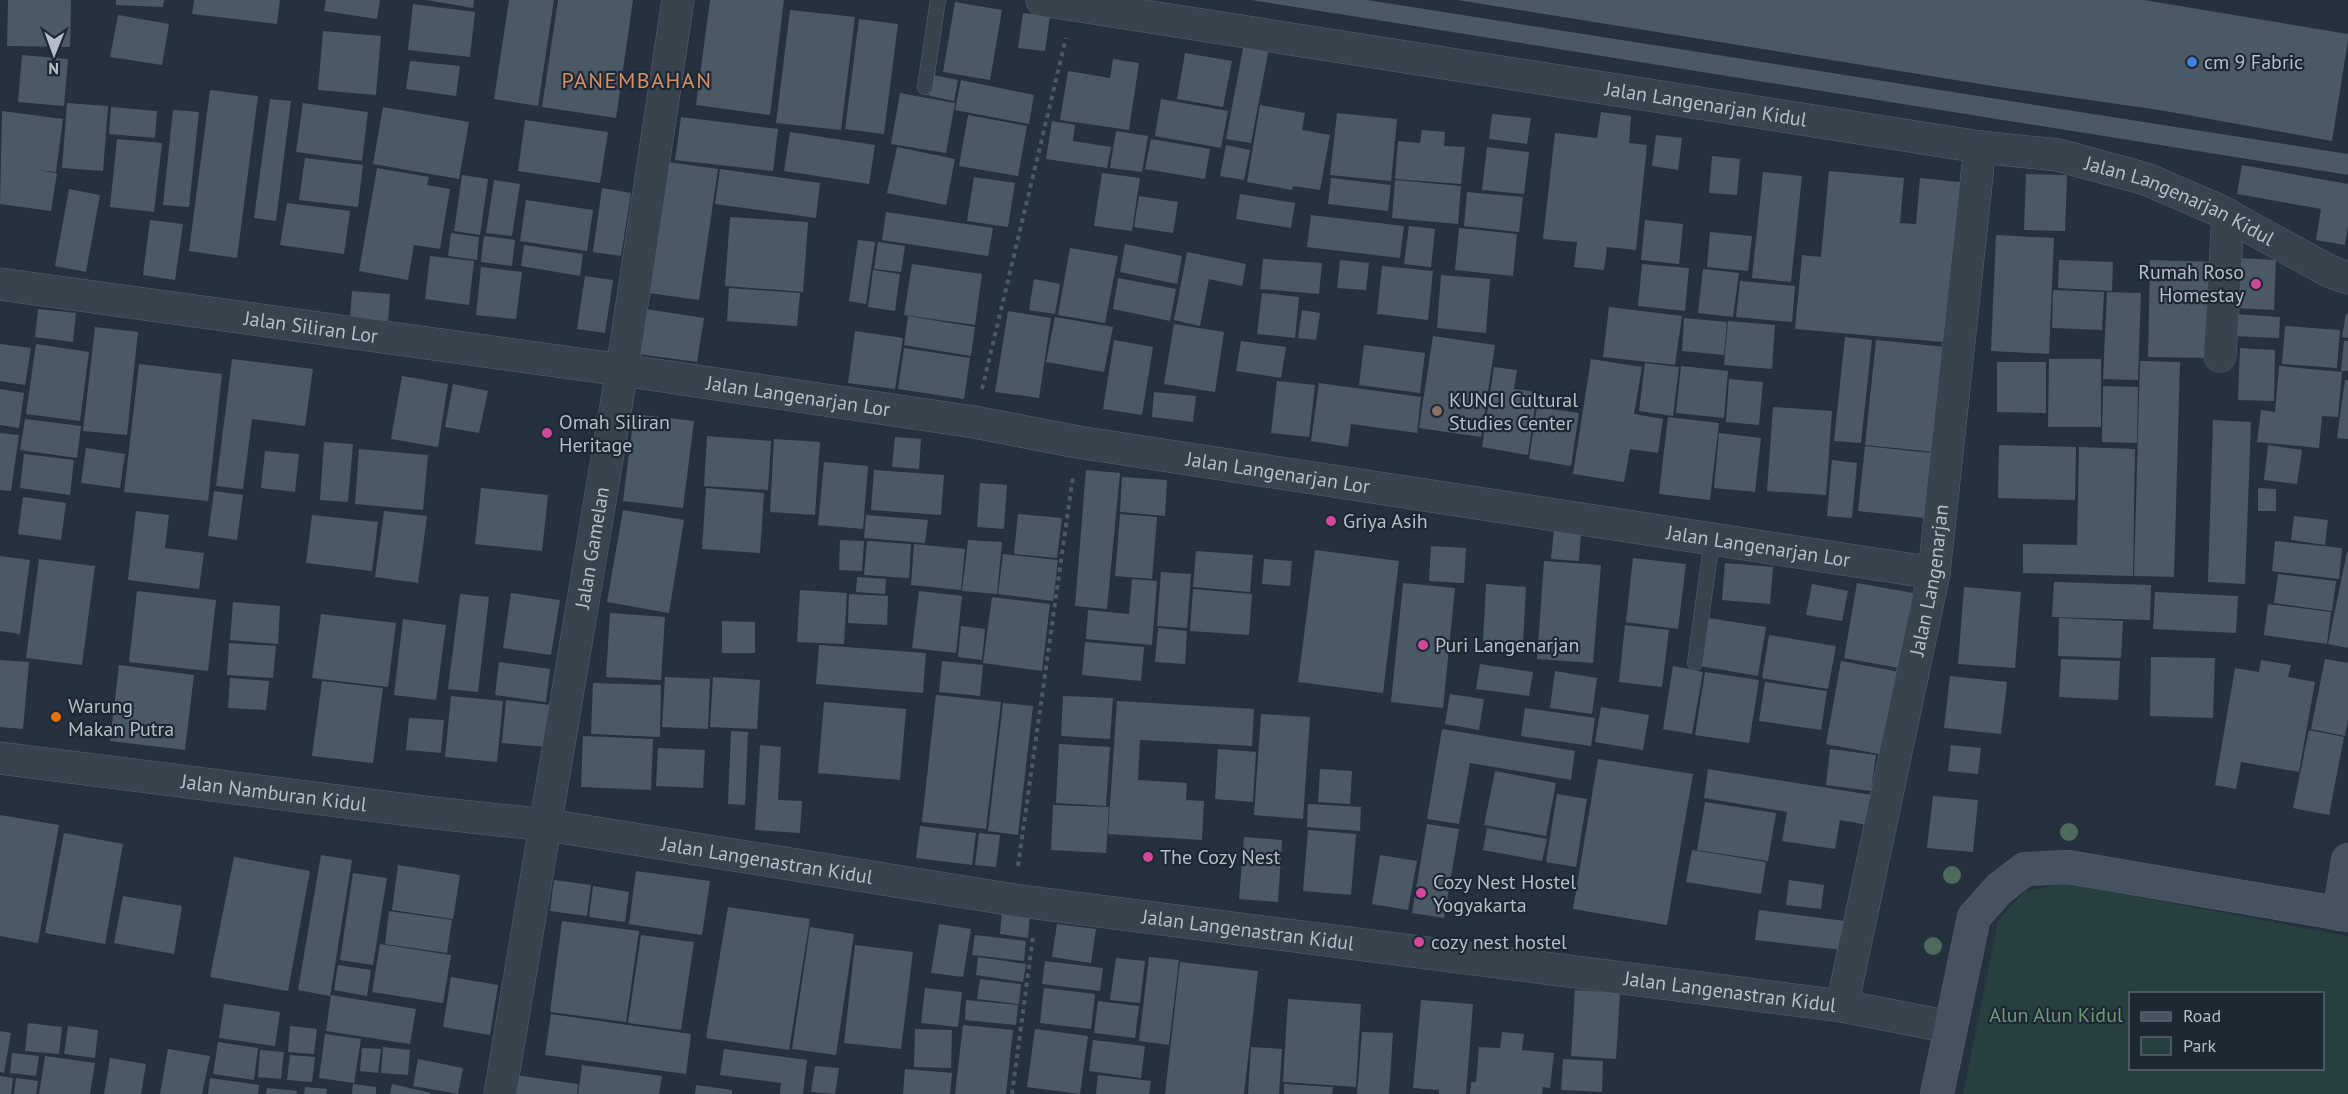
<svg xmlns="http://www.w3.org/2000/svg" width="2348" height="1094" font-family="'PT Sans',sans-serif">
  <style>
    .green { fill: #283f40; fill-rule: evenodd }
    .building { fill: #4b5866 }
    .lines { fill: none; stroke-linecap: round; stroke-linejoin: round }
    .lane-casing { stroke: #57616c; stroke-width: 16 }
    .street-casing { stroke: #57616c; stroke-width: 33 }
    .secondary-casing { stroke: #57616c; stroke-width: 34 }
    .path { stroke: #475c5e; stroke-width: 4; stroke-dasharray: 4.5 4.5; stroke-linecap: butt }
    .lane { stroke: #39434e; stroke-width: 15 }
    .street { stroke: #39434e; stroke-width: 32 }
    .secondary { stroke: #475261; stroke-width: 33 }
    .tree { fill: #4d6a5c }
    .shop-dot { fill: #3f7fe0; stroke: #1e2833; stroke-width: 2 }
    .hotel-dot { fill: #d1479c; stroke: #1e2833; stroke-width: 2 }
    .education-dot { fill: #8d6e63; stroke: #1e2833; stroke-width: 2 }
    .food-dot { fill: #e8710a; stroke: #1e2833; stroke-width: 2 }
    .labels { text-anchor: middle; stroke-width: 4.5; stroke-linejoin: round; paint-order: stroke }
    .poi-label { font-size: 20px; fill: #b5bec9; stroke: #1e2833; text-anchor: start }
    .street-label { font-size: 20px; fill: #b5bec9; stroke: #1e2833 }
    .park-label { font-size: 20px; fill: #6d9975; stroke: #1e2833 }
    .quarter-label { font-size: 22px; letter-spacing: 1.5px; fill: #d29067; stroke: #1e2833 }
  </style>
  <rect width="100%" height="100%" fill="#25313e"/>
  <!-- green -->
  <path class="green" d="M2064,883L2348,936V1094H1963L1998,921L2024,892ZM2130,994H2322V1068H2130Z"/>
  <!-- building -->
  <g class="building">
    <polygon points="8,0 71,0 70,47 7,46"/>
    <polygon points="116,0 164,0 163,7 116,5"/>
    <polygon points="194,0 280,0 277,24 192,14"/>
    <polygon points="326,0 380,0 377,19 324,11"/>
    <polygon points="426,0 474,0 473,8"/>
    <polygon points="509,0 554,0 538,106 494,99"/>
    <polygon points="558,0 633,0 616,118 542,107"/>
    <polygon points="710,0 784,0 770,115 696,105"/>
    <polygon points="1251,0 1367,0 2348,154 2348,175"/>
    <polygon points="1457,0 2144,0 2348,34 2348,40 2332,141 2159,110 1999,87"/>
    <polygon points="955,2 1002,10 990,80 943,72"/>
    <polygon points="413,4 475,12 470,57 408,50"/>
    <polygon points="790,10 855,17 841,130 776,123"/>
    <polygon points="1023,13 1050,16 1045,51 1018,48"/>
    <polygon points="118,15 169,24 162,65 110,57"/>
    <polygon points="859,19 898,24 884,134 845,129"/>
    <polygon points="323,31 381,36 376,95 318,90"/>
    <polygon points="1244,43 1269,48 1251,143 1226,139"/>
    <polygon points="1185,53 1232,61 1223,107 1177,99"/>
    <polygon points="22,55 68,59 64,106 18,102"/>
    <polygon points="1113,59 1139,63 1129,130 1060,120 1068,71 1110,78"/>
    <polygon points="410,61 460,66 456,96 406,89"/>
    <polygon points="933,75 958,80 954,101 929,96"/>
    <polygon points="961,80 1034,95 1029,124 955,110"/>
    <polygon points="210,90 258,96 237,258 189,251"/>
    <polygon points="900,93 955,103 946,153 891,144"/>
    <polygon points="270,99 291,101 276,221 254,218"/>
    <polygon points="1161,99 1228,111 1221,148 1155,136"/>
    <polygon points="67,103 108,106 103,171 62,168"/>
    <polygon points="303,103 368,112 362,161 296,152"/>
    <polygon points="1260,105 1305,113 1302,130 1330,135 1320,190 1293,186 1292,190 1247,182"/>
    <polygon points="111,107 157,111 155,138 109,134"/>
    <polygon points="383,107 469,122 459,179 373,164"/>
    <polygon points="173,110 199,112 189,207 163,205"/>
    <polygon points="2,111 63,119 56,172 36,170 57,173 51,211 0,204"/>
    <polygon points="1601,112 1631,116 1629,143 1647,145 1636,250 1607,247 1604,270 1574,267 1577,242 1543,239 1555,133 1597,138"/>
    <polygon points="1337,113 1397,119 1391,181 1330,175"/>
    <polygon points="1492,114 1531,118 1527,144 1489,139"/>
    <polygon points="968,115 1027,126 1018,176 959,166"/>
    <polygon points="681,117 778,129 773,171 675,160"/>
    <polygon points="525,120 608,132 600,183 518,171"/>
    <polygon points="1052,121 1075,125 1073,141 1111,147 1107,168 1046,159"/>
    <polygon points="1422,130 1445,132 1444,146 1465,147 1461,184 1395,179 1398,141 1420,143"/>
    <polygon points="1116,131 1148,136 1142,172 1110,168"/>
    <polygon points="790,132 875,145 869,184 784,171"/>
    <polygon points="1656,135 1682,138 1678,170 1652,166"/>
    <polygon points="117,139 162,143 154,212 110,207"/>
    <polygon points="1151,139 1210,149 1205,179 1145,169"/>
    <polygon points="1226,145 1250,150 1244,180 1220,176"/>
    <polygon points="897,147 955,159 946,205 887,193"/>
    <polygon points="1487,147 1529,152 1524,194 1482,190"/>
    <polygon points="1712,156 1740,159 1737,195 1709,193"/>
    <polygon points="305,158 363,165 358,207 299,200"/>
    <polygon points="668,162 718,169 699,300 649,293"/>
    <polygon points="2242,165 2348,184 2348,226 2345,245 2316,240 2321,209 2237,194"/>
    <polygon points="377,168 429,177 427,185 450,189 440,249 414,245 408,280 359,271"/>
    <polygon points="720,169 820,183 816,218 715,204"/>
    <polygon points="1829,171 1904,178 1900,223 1916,224 1920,178 1969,183 1954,343 1795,329 1802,255 1821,257"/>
    <polygon points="1763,172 1802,176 1791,282 1752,278"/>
    <polygon points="1102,173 1140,178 1132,231 1094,226"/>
    <polygon points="2026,174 2067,175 2065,231 2024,230"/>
    <polygon points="462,175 488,179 480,235 454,231"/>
    <polygon points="974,177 1015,183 1008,227 967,221"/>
    <polygon points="1331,178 1391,185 1388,211 1328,204"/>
    <polygon points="494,180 520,184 512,236 486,233"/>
    <polygon points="1395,180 1461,186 1458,224 1392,218"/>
    <polygon points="602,188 631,193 621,256 593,252"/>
    <polygon points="69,189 100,195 86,272 55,266"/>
    <polygon points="1467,192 1523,197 1519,232 1464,226"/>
    <polygon points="1240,194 1295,203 1291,228 1236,219"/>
    <polygon points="1139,196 1178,202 1173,233 1134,227"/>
    <polygon points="526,200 593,210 587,251 520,241"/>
    <polygon points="287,203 350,211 344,254 280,245"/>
    <polygon points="886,212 993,228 988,256 882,240"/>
    <polygon points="1311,215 1404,226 1400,258 1307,247"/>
    <polygon points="730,217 808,222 803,292 725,286"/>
    <polygon points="150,220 183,224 175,280 143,275"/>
    <polygon points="1645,220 1683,224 1679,264 1641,260"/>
    <polygon points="1409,226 1435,229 1431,267 1404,264"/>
    <polygon points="1459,228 1517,234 1513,276 1455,270"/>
    <polygon points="1710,232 1752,236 1748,271 1707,267"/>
    <polygon points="451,233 479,237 477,260 448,256"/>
    <polygon points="1996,235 2054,238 2049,354 1991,351"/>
    <polygon points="484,236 515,240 512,266 481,262"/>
    <polygon points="858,240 875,242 866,304 849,301"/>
    <polygon points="878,242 905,246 901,272 874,269"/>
    <polygon points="1125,244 1182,256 1177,284 1120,272"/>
    <polygon points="524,245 583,254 580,276 521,266"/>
    <polygon points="1070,248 1118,256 1105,323 1058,315"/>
    <polygon points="1187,252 1246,264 1242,286 1209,279 1200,326 1174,320"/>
    <polygon points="430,256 474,261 469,305 425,299"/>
    <polygon points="2238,258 2276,260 2274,310 2236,308"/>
    <polygon points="1263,259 1322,263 1319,294 1260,289"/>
    <polygon points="1340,260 1369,263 1366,290 1337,288"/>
    <polygon points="2059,260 2113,262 2112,291 2058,288"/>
    <polygon points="2150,260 2214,262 2211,358 2148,357"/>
    <polygon points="912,264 982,274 975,325 904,315"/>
    <polygon points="1642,264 1689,268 1685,311 1638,306"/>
    <polygon points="1382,266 1433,271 1428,320 1377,314"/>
    <polygon points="481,267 522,272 516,319 476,315"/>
    <polygon points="1703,269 1739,273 1733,317 1698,313"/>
    <polygon points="873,270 900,274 895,311 868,307"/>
    <polygon points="1441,275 1490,279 1486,333 1437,328"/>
    <polygon points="585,276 613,280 605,333 577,329"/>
    <polygon points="1118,278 1176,289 1170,321 1113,309"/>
    <polygon points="1034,279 1060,284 1055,314 1029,310"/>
    <polygon points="1740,281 1795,286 1792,322 1736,317"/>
    <polygon points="729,288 800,293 797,326 727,321"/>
    <polygon points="2053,290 2104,292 2102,330 2052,328"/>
    <polygon points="352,291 390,294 388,321 350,317"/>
    <polygon points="2107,292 2141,293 2138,380 2103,379"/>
    <polygon points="1262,293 1299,297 1295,338 1257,334"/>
    <polygon points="1609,307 1682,316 1675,365 1603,357"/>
    <polygon points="38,309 76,313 73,342 35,337"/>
    <polygon points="645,309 704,318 697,362 638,354"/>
    <polygon points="1302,310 1320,313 1316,340 1298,338"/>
    <polygon points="1008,311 1051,318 1039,398 995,392"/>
    <polygon points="2233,314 2280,317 2279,338 2231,336"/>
    <polygon points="2346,314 2348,314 2348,338 2342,337"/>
    <polygon points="908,316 975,327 971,356 904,345"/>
    <polygon points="1055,317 1113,327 1104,372 1046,362"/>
    <polygon points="1684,318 1727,322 1724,355 1682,351"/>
    <polygon points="1728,321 1775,325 1772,369 1724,365"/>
    <polygon points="1174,324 1224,332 1215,392 1164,384"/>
    <polygon points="2285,326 2340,330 2337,368 2282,364"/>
    <polygon points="95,327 138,332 127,435 83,431"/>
    <polygon points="855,331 903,338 895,389 848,383"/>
    <polygon points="1433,336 1495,345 1481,437 1419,428"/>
    <polygon points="1845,337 1872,340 1861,443 1834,441"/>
    <polygon points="1114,340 1153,347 1142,415 1103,409"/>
    <polygon points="1876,340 1946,347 1935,452 1865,445"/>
    <polygon points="1241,341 1286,347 1281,378 1236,371"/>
    <polygon points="2344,341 2348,341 2348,371 2341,371"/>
    <polygon points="0,344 31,348 25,385 0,381"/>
    <polygon points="36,344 89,352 80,421 26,414"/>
    <polygon points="1364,345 1425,353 1420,393 1359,385"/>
    <polygon points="904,348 970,358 964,399 898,389"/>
    <polygon points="2240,348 2275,350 2274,401 2238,400"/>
    <polygon points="232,359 313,369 305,426 252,419 243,489 216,486"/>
    <polygon points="1591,359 1642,367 1634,414 1663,419 1658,453 1630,449 1624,482 1573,474"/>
    <polygon points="2049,359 2101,359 2101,427 2048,427"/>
    <polygon points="2140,361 2180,362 2174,577 2134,576"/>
    <polygon points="1997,362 2046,362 2046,413 1997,412"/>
    <polygon points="1645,363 1679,367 1673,416 1639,411"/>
    <polygon points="139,364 222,374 208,501 124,492"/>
    <polygon points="1681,366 1728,371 1724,418 1676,413"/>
    <polygon points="2279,366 2342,372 2338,417 2322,416 2319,448 2257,442 2261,410 2275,412"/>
    <polygon points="1494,367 1517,370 1514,389 1537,392 1528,455 1482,447"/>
    <polygon points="402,376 448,384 438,447 391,439"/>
    <polygon points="1729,379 1763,382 1759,425 1726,422"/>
    <polygon points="2345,380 2348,380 2348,439 2337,438"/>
    <polygon points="1277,381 1315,385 1309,437 1271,433"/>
    <polygon points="1319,383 1421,397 1417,433 1351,424 1348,447 1311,441"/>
    <polygon points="453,384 488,391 479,433 445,427"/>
    <polygon points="2103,386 2138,387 2137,443 2102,442"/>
    <polygon points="0,389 24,393 19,428 0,425"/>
    <polygon points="1154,392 1196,396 1193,422 1152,417"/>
    <polygon points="1537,407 1579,413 1571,466 1529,459"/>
    <polygon points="1773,407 1832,411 1826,495 1767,491"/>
    <polygon points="634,414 694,421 683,508 623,501"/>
    <polygon points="1668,417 1719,423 1710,500 1659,494"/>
    <polygon points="25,419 81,426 77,458 20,450"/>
    <polygon points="2213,420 2251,422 2245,584 2208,582"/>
    <polygon points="0,433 19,435 11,491 0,490"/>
    <polygon points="1719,433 1761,438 1755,492 1714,488"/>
    <polygon points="707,436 771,441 768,490 704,486"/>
    <polygon points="895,437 921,439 919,469 892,467"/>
    <polygon points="774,439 820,442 815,515 770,512"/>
    <polygon points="324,442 353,444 348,502 320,500"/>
    <polygon points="1999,445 2076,447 2075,500 1998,498"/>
    <polygon points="2268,445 2302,450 2297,484 2264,480"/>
    <polygon points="1865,446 1932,453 1925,518 1858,511"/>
    <polygon points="2079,447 2135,449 2133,576 2023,573 2023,544 2077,545"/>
    <polygon points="86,448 125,454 120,488 81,483"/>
    <polygon points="359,449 428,455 423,510 355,504"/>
    <polygon points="265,451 299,454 295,492 261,488"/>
    <polygon points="24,454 74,460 70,495 20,488"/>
    <polygon points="1832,460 1857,463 1852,518 1827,516"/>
    <polygon points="824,462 868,466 863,529 818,525"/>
    <polygon points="874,470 944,475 941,515 871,510"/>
    <polygon points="1086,470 1120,473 1107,609 1075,606"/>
    <polygon points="1122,477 1167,480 1165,516 1120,512"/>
    <polygon points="980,483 1007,485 1004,529 977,527"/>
    <polygon points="481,488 548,495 542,551 475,544"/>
    <polygon points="706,488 764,493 760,553 702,549"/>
    <polygon points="2258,488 2276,489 2276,511 2258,511"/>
    <polygon points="214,491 243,495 237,540 208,536"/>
    <polygon points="23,497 66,503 61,540 18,534"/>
    <polygon points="623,510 684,520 669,613 607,602"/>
    <polygon points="136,511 169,515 165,548 204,553 199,589 128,580"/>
    <polygon points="384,511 427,516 418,583 375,577"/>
    <polygon points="1018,514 1062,518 1057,558 1014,554"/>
    <polygon points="1120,514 1157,517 1152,579 1115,576"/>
    <polygon points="312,515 378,522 372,571 306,563"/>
    <polygon points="866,515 928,520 925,543 864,538"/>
    <polygon points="2294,516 2328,520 2325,545 2291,540"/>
    <polygon points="1554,529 1581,531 1579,561 1551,559"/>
    <polygon points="840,540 864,541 862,571 839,570"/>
    <polygon points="968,540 1002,542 997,594 962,591"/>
    <polygon points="867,541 911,544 909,578 864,575"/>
    <polygon points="2275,541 2342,548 2339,579 2272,571"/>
    <polygon points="914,544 965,549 961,590 911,585"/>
    <polygon points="1431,546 1466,548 1464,583 1429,581"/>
    <polygon points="1315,550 1399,561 1383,693 1298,682"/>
    <polygon points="1196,551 1253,555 1250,592 1193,587"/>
    <polygon points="2347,552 2348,552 2348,648 2328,644"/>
    <polygon points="1003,554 1058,560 1053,601 998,594"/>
    <polygon points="0,556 30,560 20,634 0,631"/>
    <polygon points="1633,558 1686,564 1678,629 1626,622"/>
    <polygon points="39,559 95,566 82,665 26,658"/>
    <polygon points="1264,559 1292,561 1290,586 1262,584"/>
    <polygon points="1544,561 1601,565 1593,663 1537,659"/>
    <polygon points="1725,563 1773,567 1770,604 1722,600"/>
    <polygon points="1161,572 1191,574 1187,628 1157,626"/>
    <polygon points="2278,574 2336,581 2332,611 2274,603"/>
    <polygon points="857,577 886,579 885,594 856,592"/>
    <polygon points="1132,579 1157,581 1152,645 1086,639 1088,610 1129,614"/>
    <polygon points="2054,582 2151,585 2150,620 2052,617"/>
    <polygon points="1403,583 1455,588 1443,708 1391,702"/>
    <polygon points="1857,583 1913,593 1899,668 1844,658"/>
    <polygon points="1486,584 1526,587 1523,643 1483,641"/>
    <polygon points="1812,584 1848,591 1842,621 1806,615"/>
    <polygon points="1964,587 2021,592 2015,668 1958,664"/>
    <polygon points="1193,589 1252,594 1249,635 1190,631"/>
    <polygon points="800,590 847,593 844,644 797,642"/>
    <polygon points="137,591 216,600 208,671 129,662"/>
    <polygon points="919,591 962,596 956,653 912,648"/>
    <polygon points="2155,592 2238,596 2236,633 2153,629"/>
    <polygon points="511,593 560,600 551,655 503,648"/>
    <polygon points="460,594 489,597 478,692 448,689"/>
    <polygon points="849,594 888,596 887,625 848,623"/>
    <polygon points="992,597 1050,604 1042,671 983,663"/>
    <polygon points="233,602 280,606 278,644 230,640"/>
    <polygon points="2268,604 2331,612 2327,644 2264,635"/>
    <polygon points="610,613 665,617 661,680 606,677"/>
    <polygon points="321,614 396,623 388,687 312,678"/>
    <polygon points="1708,618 1766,627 1758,676 1700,666"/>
    <polygon points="2059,618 2123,621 2121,658 2058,656"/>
    <polygon points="403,619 446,625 436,700 394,695"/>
    <polygon points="722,621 755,622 755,653 722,653"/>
    <polygon points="1625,625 1669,630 1662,687 1619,682"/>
    <polygon points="961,626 985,629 982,660 958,657"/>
    <polygon points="1158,628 1187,631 1185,664 1155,662"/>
    <polygon points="1769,635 1836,646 1828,689 1762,678"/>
    <polygon points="1085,642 1144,647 1141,681 1082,675"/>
    <polygon points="229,643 276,646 273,678 227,675"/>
    <polygon points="819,645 926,653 923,693 816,684"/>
    <polygon points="2151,657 2215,658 2213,718 2150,716"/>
    <polygon points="2061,659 2120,661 2118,700 2059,697"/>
    <polygon points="2325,659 2348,663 2348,719 2345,736 2311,729"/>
    <polygon points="0,660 29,662 23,729 0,727"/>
    <polygon points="2261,660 2291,665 2288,677 2315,682 2299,772 2241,762 2236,789 2215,785 2235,668 2259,672"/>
    <polygon points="942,661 983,665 980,696 939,692"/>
    <polygon points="1841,661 1900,672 1884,755 1826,744"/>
    <polygon points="499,662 550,669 546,702 495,695"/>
    <polygon points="1480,664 1533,672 1529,696 1476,689"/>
    <polygon points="119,665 194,675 185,750 110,741"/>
    <polygon points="1673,666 1703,672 1692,734 1663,729"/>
    <polygon points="1555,671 1597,678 1592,714 1550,708"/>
    <polygon points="1705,672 1759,680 1749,743 1695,735"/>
    <polygon points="1950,676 2007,682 2001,734 1944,728"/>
    <polygon points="665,677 710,679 708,729 662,727"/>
    <polygon points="713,677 760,680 757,729 710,727"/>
    <polygon points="230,678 269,681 266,710 228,708"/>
    <polygon points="322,681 383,688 373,763 312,756"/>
    <polygon points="1765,682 1827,691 1821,730 1759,721"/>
    <polygon points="593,683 661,685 660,737 591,734"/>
    <polygon points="1450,694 1484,699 1479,730 1445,724"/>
    <polygon points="936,695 1001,702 986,829 922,822"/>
    <polygon points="451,696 503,701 497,762 445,757"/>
    <polygon points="1063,696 1113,698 1110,739 1061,736"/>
    <polygon points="506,700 550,705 546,747 502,743"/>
    <polygon points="1117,701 1254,709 1252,746 1140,740 1138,780 1187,783 1186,800 1204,801 1202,840 1108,834"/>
    <polygon points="824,702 906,709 900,780 818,773"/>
    <polygon points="1003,703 1033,706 1018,835 988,831"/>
    <polygon points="1601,707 1649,715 1643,750 1595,742"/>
    <polygon points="1525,708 1595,718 1591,746 1521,736"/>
    <polygon points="1261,714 1310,717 1303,819 1254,815"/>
    <polygon points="409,718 444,720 441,753 406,750"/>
    <polygon points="1442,729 1575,751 1571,780 1470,763 1459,824 1427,819"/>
    <polygon points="2309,730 2344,737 2329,815 2293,808"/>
    <polygon points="731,731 748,732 745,805 728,804"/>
    <polygon points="583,736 653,739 651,790 581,787"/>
    <polygon points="1059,744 1110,747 1106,806 1056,803"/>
    <polygon points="760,745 781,747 778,800 802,801 800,833 755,830"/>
    <polygon points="1951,745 1981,748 1978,774 1948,771"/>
    <polygon points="658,748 705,750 703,788 656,786"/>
    <polygon points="1218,749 1256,752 1253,802 1215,799"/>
    <polygon points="1830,749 1876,755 1871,791 1826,785"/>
    <polygon points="1598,759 1693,774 1667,925 1573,909"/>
    <polygon points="1320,769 1352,771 1350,804 1318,802"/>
    <polygon points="1708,769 1878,796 1873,826 1840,820 1835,849 1782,841 1787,812 1704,798"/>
    <polygon points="1495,771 1556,783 1546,836 1484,825"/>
    <polygon points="1557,794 1587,799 1576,867 1546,862"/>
    <polygon points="1933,796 1978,800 1973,852 1927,848"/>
    <polygon points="1705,802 1776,813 1768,861 1697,850"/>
    <polygon points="1308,804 1361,807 1360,831 1307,827"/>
    <polygon points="1053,805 1109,807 1106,853 1051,850"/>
    <polygon points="0,815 59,825 38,943 0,936"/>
    <polygon points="1427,824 1459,829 1444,918 1412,913"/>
    <polygon points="920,826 976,833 972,865 916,858"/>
    <polygon points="1487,828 1547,839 1542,861 1483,850"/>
    <polygon points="1308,830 1356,834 1351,895 1303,891"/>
    <polygon points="64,833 123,844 105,944 45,933"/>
    <polygon points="979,833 1000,835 996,867 975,865"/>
    <polygon points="1244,837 1282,840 1278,902 1239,899"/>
    <polygon points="1692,850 1766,862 1761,894 1686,882"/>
    <polygon points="321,855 352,860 330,996 298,990"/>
    <polygon points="1380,855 1417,861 1408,910 1372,904"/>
    <polygon points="234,857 310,871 288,991 210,977"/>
    <polygon points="398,865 460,875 453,919 392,910"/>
    <polygon points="636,871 710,881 702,935 629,924"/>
    <polygon points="353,873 387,878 373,965 340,960"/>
    <polygon points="554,880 591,885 587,916 550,911"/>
    <polygon points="1789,880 1824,885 1821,909 1786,905"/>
    <polygon points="593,886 629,892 625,922 589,917"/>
    <polygon points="123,896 182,906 174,954 114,943"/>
    <polygon points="728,907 810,919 789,1050 706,1038"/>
    <polygon points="1002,910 1030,913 1028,938 1000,934"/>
    <polygon points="1759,910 1845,921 1842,950 1755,940"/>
    <polygon points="389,911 452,920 447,953 385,944"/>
    <polygon points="562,921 639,931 626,1022 550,1012"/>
    <polygon points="939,924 971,929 963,977 931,973"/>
    <polygon points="1057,924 1096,929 1091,963 1052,957"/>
    <polygon points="810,927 854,934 836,1055 792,1049"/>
    <polygon points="641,935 694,942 681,1030 628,1023"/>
    <polygon points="975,935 1026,941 1024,961 972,955"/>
    <polygon points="380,944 451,955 443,1003 372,992"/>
    <polygon points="855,945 913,952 901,1049 844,1043"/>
    <polygon points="978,957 1026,964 1023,982 976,975"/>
    <polygon points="1149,957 1179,960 1169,1045 1139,1041"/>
    <polygon points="1116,958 1145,961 1140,1003 1110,1000"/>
    <polygon points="1045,961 1103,968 1100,991 1042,984"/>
    <polygon points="1180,962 1258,971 1244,1094 1165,1094"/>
    <polygon points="338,965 371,970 367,996 334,990"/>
    <polygon points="451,977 498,985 490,1035 443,1027"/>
    <polygon points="980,979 1021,984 1019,1004 977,999"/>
    <polygon points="925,988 962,992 958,1027 921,1023"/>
    <polygon points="1044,988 1095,994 1091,1029 1040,1023"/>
    <polygon points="1575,990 1620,993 1616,1059 1571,1056"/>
    <polygon points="331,995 416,1009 410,1044 326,1031"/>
    <polygon points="1288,999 1361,1004 1356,1087 1283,1082"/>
    <polygon points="966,1000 1018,1005 1016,1025 965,1020"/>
    <polygon points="1421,1000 1473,1004 1466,1094 1439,1094 1439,1090 1413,1088"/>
    <polygon points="1098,1001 1139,1006 1135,1038 1094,1033"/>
    <polygon points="224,1004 280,1012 275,1046 219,1038"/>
    <polygon points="551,1014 691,1034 686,1074 545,1055"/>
    <polygon points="28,1023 62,1027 59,1054 25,1051"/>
    <polygon points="963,1025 1013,1030 1006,1094 955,1094"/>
    <polygon points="68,1026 98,1030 95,1058 64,1054"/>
    <polygon points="290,1026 317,1029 314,1054 288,1052"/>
    <polygon points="915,1029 952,1030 951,1068 914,1067"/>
    <polygon points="1035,1029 1088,1036 1080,1094 1027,1087"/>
    <polygon points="0,1031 11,1033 4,1073 0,1072"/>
    <polygon points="1362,1032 1393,1033 1389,1094 1357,1094"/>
    <polygon points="1502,1032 1524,1034 1522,1050 1554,1053 1550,1088 1543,1087 1542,1094 1470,1094 1471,1082 1476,1082 1479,1047 1500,1048"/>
    <polygon points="325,1034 361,1039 354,1083 319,1078"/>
    <polygon points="1093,1040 1145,1046 1141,1078 1089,1071"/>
    <polygon points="218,1042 258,1048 254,1080 213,1074"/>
    <polygon points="383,1047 410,1050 408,1075 381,1073"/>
    <polygon points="1251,1047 1282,1049 1279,1094 1248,1094"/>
    <polygon points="362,1048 381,1049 378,1073 360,1071"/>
    <polygon points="168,1049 210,1056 202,1094 160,1094"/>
    <polygon points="724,1049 807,1060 803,1094 780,1094 781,1083 720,1075"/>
    <polygon points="260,1050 284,1052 281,1079 258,1077"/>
    <polygon points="12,1053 39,1056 36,1076 10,1073"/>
    <polygon points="290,1055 315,1057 312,1082 287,1080"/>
    <polygon points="45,1056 95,1063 90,1094 39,1094"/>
    <polygon points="110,1058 146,1064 141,1094 104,1094"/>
    <polygon points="418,1059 463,1068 458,1094 413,1086"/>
    <polygon points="1563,1059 1603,1061 1602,1092 1561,1090"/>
    <polygon points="582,1065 662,1076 659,1094 578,1094"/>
    <polygon points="815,1066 839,1068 835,1094 811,1092"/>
    <polygon points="905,1069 952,1073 950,1094 903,1094"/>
    <polygon points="515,1075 578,1084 577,1094 513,1094"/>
    <polygon points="1098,1075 1151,1081 1149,1094 1096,1094"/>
    <polygon points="0,1076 13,1078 11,1094 0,1094"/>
    <polygon points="16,1078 38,1081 36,1094 14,1094"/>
    <polygon points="210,1078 259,1085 258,1094 208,1094"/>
    <polygon points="353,1084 376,1087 376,1094 352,1094"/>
    <polygon points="392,1084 431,1093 431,1094 390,1094"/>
    <polygon points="1284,1084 1333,1087 1332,1094 1284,1094"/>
    <polygon points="696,1085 732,1090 732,1094 695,1094"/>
    <polygon points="305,1087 327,1089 326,1094 304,1094"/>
    <polygon points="267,1088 297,1091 296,1094 266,1094"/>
  </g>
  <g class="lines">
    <defs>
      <g id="lane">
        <polyline points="925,87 938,0"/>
        <polyline points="1695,663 1712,539"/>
      </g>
      <g id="street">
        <path id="s1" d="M1042,0L1980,147L2058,155L2146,179L2218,210L2329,271L2348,278"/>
        <path id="s2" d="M0,284L622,370L974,422L1078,442L1934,573"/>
        <polyline points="2220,356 2228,215"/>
        <path id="s3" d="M0,758L425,812L547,825L1014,900L1842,1006L1950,1027"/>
        <path id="s4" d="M1842,1006L1934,573L1980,147"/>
        <path id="s5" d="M500,1094L622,370L678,0"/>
      </g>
      <g id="secondary">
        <polyline points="2339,914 2348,860"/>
        <polyline points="1937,1094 1974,917 1999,889 2025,869 2068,867 2348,915"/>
      </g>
    </defs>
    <!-- lane casing -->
    <use href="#lane" class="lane-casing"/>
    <!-- street casing -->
    <use href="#street" class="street-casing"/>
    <!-- secondary casing -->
    <use href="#secondary" class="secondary-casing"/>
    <!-- path -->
    <g class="path">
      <polyline points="982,389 1066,38"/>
      <polyline points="1018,866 1073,476"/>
      <polyline points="1012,1094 1033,937"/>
    </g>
    <!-- lane -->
    <use href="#lane" class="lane"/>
    <!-- street -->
    <use href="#street" class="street"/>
    <!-- secondary -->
    <use href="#secondary" class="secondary"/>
  </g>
  <!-- trees -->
  <g class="tree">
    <circle cx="2069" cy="832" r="9"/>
    <circle cx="1952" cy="875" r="9"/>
    <circle cx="1933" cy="946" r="9"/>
  </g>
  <!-- markers -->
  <circle class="shop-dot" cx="2192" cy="62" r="6"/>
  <g class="hotel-dot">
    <circle cx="2256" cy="284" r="6"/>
    <circle cx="547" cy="433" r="6"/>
    <circle cx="1331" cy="521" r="6"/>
    <circle cx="1423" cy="645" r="6"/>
    <circle cx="1148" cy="857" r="6"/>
    <circle cx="1421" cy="893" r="6"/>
    <circle cx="1419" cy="942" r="6"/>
  </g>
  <circle class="education-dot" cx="1437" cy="411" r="6"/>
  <circle class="food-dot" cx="56" cy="717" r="6"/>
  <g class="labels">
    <!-- poi labels -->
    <g class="poi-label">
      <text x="2204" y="69">cm 9 Fabric</text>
      <text x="2244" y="279" text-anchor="end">Rumah Roso<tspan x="2244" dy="23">Homestay</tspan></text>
      <text x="1449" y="407">KUNCI Cultural<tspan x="1449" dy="23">Studies Center</tspan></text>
      <text x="559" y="429">Omah Siliran<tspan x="559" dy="23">Heritage</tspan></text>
      <text x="1343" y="528">Griya Asih</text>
      <text x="1435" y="652">Puri Langenarjan</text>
      <text x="68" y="713">Warung<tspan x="68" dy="23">Makan Putra</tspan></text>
      <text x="1160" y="864">The Cozy Nest</text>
      <text x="1433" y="889">Cozy Nest Hostel<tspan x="1433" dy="23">Yogyakarta</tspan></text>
      <text x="1431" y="949">cozy nest hostel</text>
    </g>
    <!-- street labels -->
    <g class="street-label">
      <text dy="7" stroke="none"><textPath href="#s1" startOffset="672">Jalan Langenarjan Kidul</textPath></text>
      <text dy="7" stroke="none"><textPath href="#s1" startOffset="1158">Jalan Langenarjan Kidul</textPath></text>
      <text dy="7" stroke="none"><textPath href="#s2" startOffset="314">Jalan Siliran Lor</textPath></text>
      <text dy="7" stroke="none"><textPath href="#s2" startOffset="806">Jalan Langenarjan Lor</textPath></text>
      <text dy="7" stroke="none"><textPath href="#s2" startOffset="1292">Jalan Langenarjan Lor</textPath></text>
      <text dy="7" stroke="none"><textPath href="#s2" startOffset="1778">Jalan Langenarjan Lor</textPath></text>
      <text dy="7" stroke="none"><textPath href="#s5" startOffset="554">Jalan Gamelan</textPath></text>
      <text dy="7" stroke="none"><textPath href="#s4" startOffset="435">Jalan Langenarjan</textPath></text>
      <text dy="7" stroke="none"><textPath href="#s3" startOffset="276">Jalan Namburan Kidul</textPath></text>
      <text dy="7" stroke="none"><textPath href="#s3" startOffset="774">Jalan Langenastran Kidul</textPath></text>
      <text dy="7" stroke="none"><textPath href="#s3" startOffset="1260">Jalan Langenastran Kidul</textPath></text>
      <text dy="7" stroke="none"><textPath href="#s3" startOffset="1746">Jalan Langenastran Kidul</textPath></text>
    </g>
    <!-- park labels -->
    <g class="park-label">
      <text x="2056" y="1022">Alun Alun Kidul</text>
    </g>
    <!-- quarter labels -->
    <g class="quarter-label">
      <text x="637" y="88">PANEMBAHAN</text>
    </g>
  </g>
  <!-- legend -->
  <rect x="2129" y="992" width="195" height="78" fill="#1e2833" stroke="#5a646f" stroke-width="1.5"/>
  <rect x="2141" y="1012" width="30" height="9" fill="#475261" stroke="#5a646f" stroke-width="1.5"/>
  <text x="2183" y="1022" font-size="18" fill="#b5bec9">Road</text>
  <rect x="2141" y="1037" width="30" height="18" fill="#283f40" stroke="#5a646f" stroke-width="1.5"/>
  <text x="2183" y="1052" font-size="18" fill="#b5bec9">Park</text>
  <!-- north arrow -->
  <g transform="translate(54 54) rotate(181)" stroke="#1e2833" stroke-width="4.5" paint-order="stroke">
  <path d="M0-4.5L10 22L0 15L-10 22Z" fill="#b5bec9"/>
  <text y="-9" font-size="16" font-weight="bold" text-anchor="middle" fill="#b5bec9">N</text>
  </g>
</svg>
